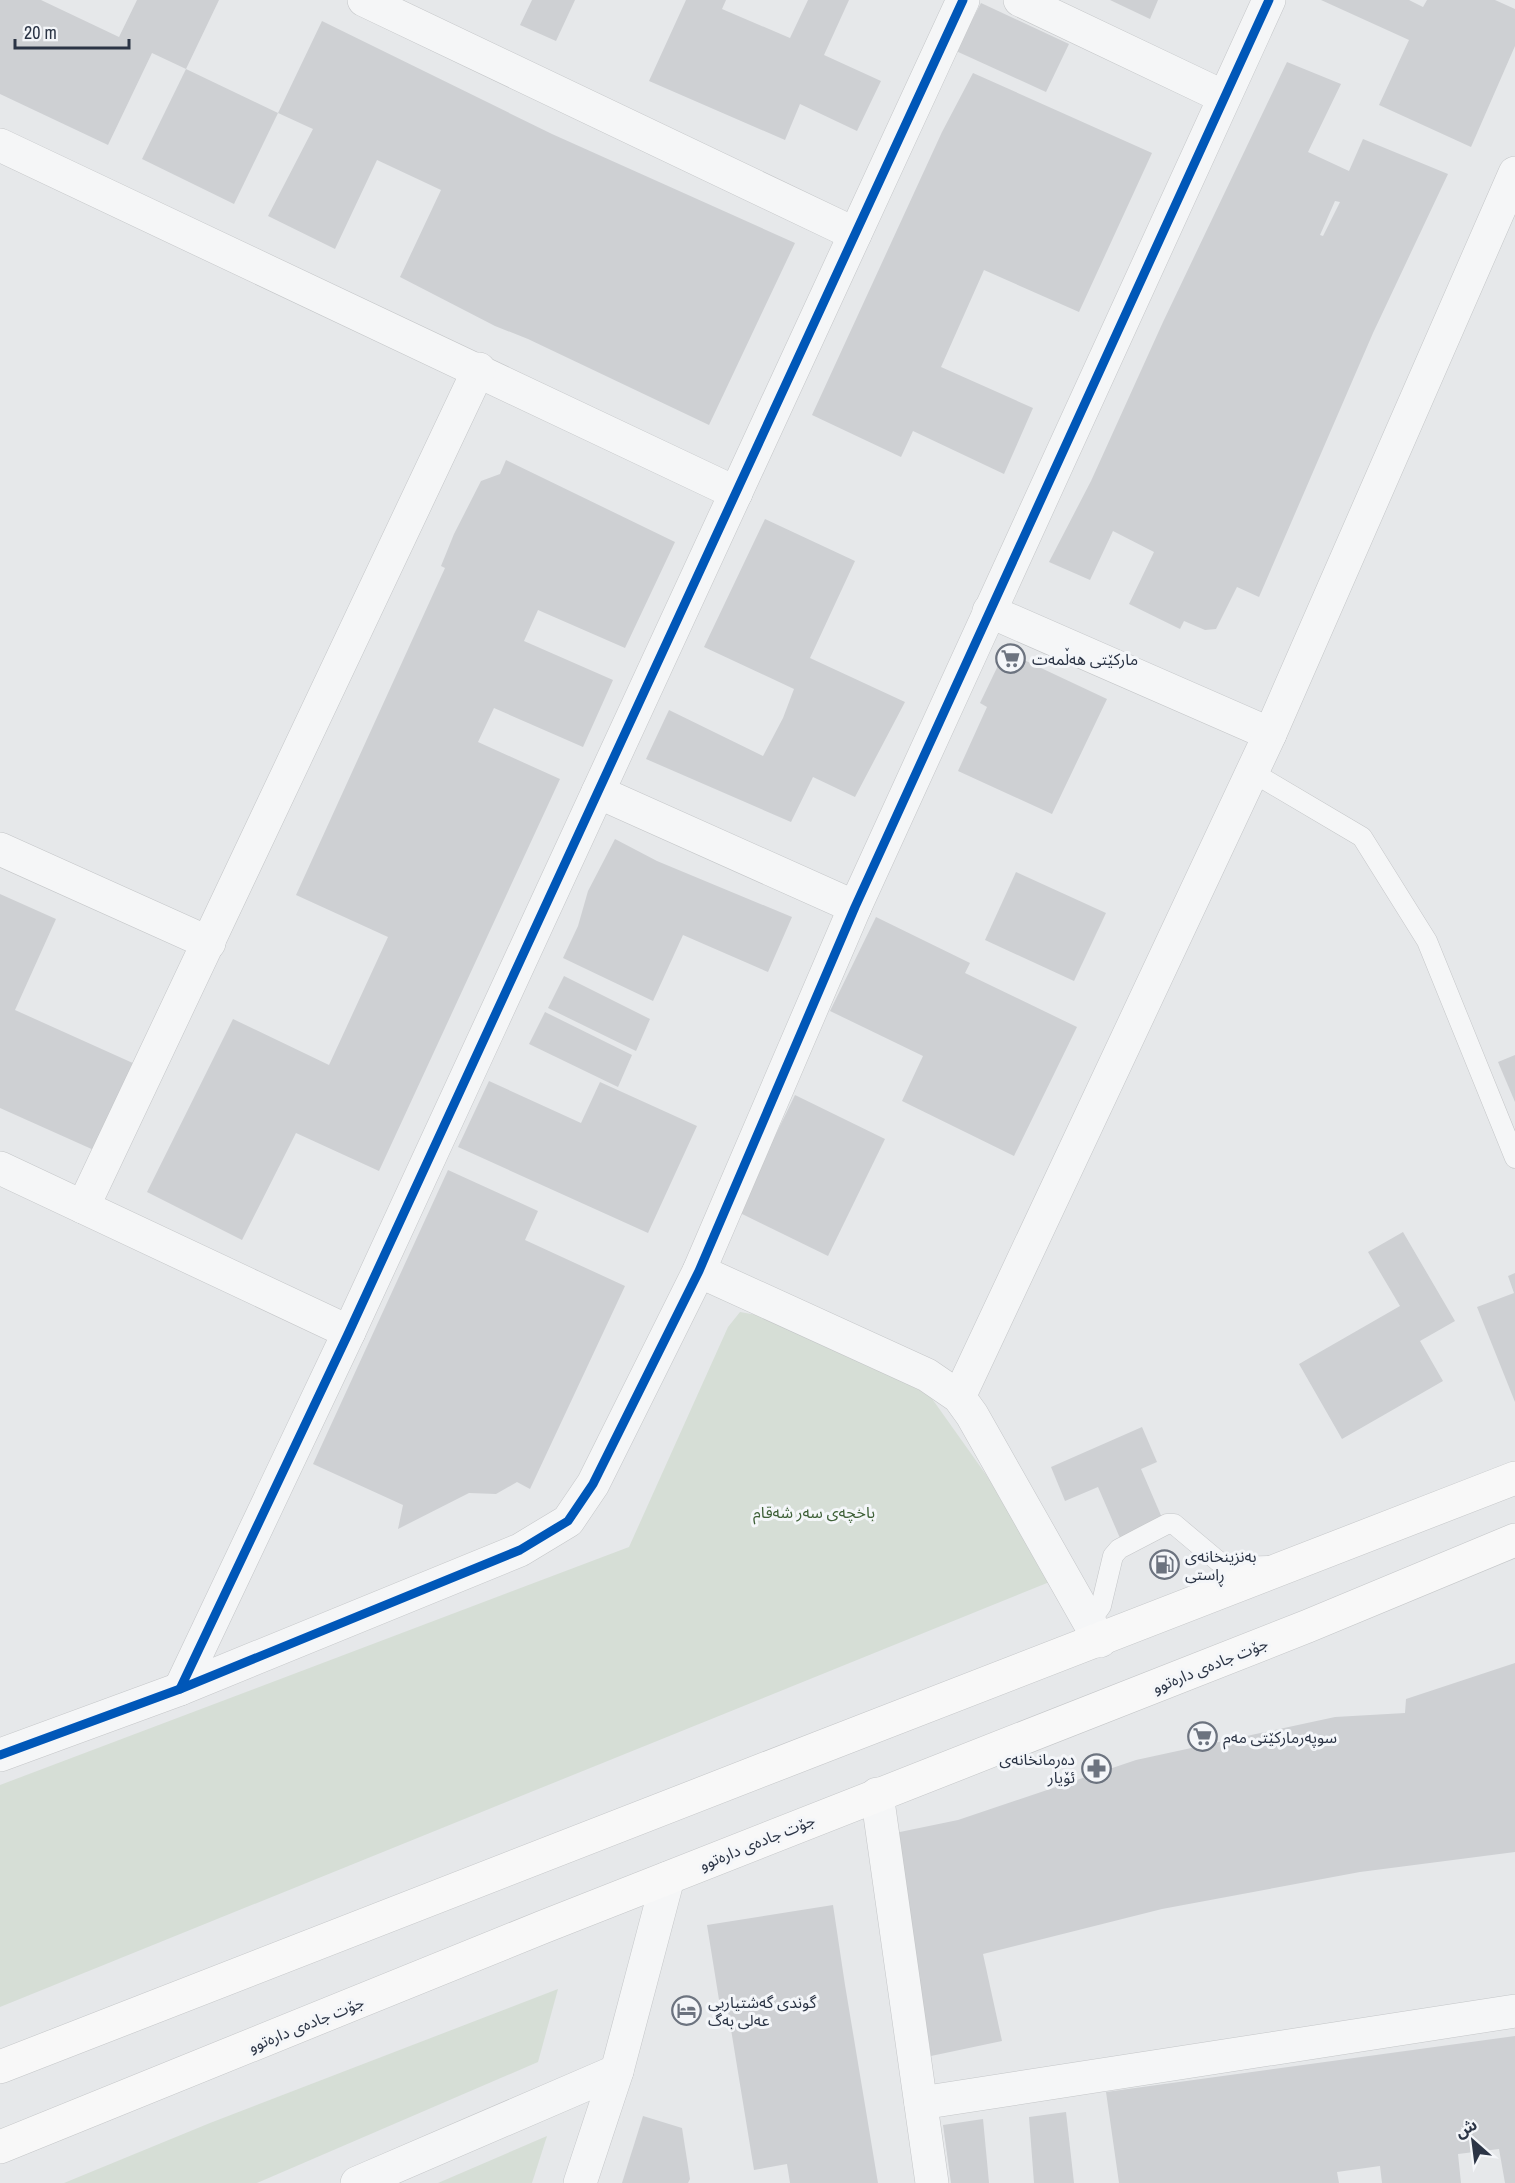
<svg xmlns="http://www.w3.org/2000/svg" width="1515" height="2183" font-family="'Archivo Narrow','Noto Sans Arabic',sans-serif">
  <style>
    .green { fill: #d6ded6 }
    .building { fill: #ced0d3; fill-rule: evenodd }
    .lines { fill: none; stroke-linecap: round; stroke-linejoin: round }
    .lane-casing { stroke: #c4c6c8; stroke-width: 21 }
    .street-casing { stroke: #c4c6c8; stroke-width: 34 }
    .secondary-casing { stroke: #c4c6c8; stroke-width: 34 }
    .lane { stroke: #f5f6f7; stroke-width: 20 }
    .street { stroke: #f5f6f7; stroke-width: 33 }
    .secondary { stroke: #f8f8f8; stroke-width: 33 }
    .cycleway-casing { stroke: #f4f6f9; stroke-width: 13 }
    .cycleway { stroke: #0057b8; stroke-width: 9 }
    .labels { text-anchor: middle; stroke-width: 6; stroke-linejoin: round; paint-order: stroke }
    .poi-label { font-size: 16px; fill: #2b3445; stroke: #f4f6f9; text-anchor: start }
    .park-label { font-size: 16px; fill: #3f6138; stroke: #f4f6f9 }
    .street-label { font-size: 16px; fill: #2b3445; stroke: #f4f6f9 }
  </style>
  <rect width="100%" height="100%" fill="#e6e8ea"/>
  <!-- green -->
  <g class="green">
    <polygon points="740,1312 757,1315 928,1393 1026,1531 1057,1579 0,2007 0,1785 629,1547 728,1327"/>
    <polygon points="558,1989 538,2062 257,2183 64,2183 210,2123"/>
    <polygon points="547,2136 532,2183 438,2183"/>
  </g>
  <!-- building -->
  <g class="building">
    <polygon points="0,0 41,0 119,37 137,0 219,0 186,69 152,53 108,145 0,94"/>
    <polygon points="532,0 575,0 556,41 520,25"/>
    <polygon points="686,0 726,0 722,9 790,38 808,0 849,0 824,55 881,81 857,131 800,104 785,140 649,81"/>
    <polygon points="1110,0 1158,0 1150,19"/>
    <polygon points="1321,0 1409,0 1423,7 1427,0 1495,0 1515,9 1515,46 1471,147 1379,105 1409,40"/>
    <polygon points="981,3 1069,44 1046,92 956,51"/>
    <polygon points="322,21 552,134 795,243 709,425 528,339 495,326 400,277 441,190 377,160 335,249 268,216 313,129 278,113"/>
    <path d="M1287,62L1341,84L1308,152L1349,171L1363,139L1448,174L1373,333L1259,597L1237,587L1216,629L1205,630L1184,621L1180,629L1129,604L1154,552L1113,531L1090,580L1049,562L1091,481L1163,322ZM1335,201L1340,202L1323,236L1320,235Z"/>
    <polygon points="186,69 278,113 234,204 142,159"/>
    <polygon points="973,73 1152,153 1079,312 984,270 941,367 1033,408 1004,474 913,431 901,457 812,415 942,132"/>
    <polygon points="506,460 675,542 625,648 538,610 524,641 613,680 583,747 494,708 478,742 560,779 379,1171 296,1133 242,1240 147,1192 233,1019 329,1065 388,937 296,895 445,568 441,566 454,534 481,481 500,474"/>
    <polygon points="765,519 855,561 810,658 905,702 855,797 813,777 791,822 646,759 669,710 763,756 783,718 794,689 704,647"/>
    <polygon points="1005,651 1107,699 1052,814 958,771 987,707 980,703"/>
    <polygon points="615,839 657,861 792,917 768,972 683,935 653,1001 563,958 578,926 588,891"/>
    <polygon points="1016,872 1106,913 1074,981 985,940"/>
    <polygon points="0,894 56,919 15,1010 135,1064 96,1151 0,1108"/>
    <polygon points="876,917 970,963 965,973 1077,1027 1014,1156 902,1101 923,1056 830,1011"/>
    <polygon points="564,976 650,1019 636,1051 548,1008"/>
    <polygon points="545,1012 632,1055 618,1087 529,1044"/>
    <polygon points="1515,1055 1515,1102 1498,1062"/>
    <polygon points="489,1081 581,1123 600,1082 697,1126 648,1233 458,1147"/>
    <polygon points="795,1095 885,1139 828,1256 738,1212"/>
    <polygon points="448,1170 538,1211 525,1240 625,1286 530,1489 517,1482 496,1494 469,1493 398,1529 403,1505 313,1464"/>
    <polygon points="1403,1232 1455,1321 1420,1341 1443,1381 1342,1439 1299,1364 1400,1306 1368,1252"/>
    <polygon points="1515,1273 1515,1402 1477,1307 1514,1293 1508,1276"/>
    <polygon points="1142,1427 1157,1462 1141,1469 1169,1534 1126,1552 1098,1487 1065,1501 1051,1467"/>
    <polygon points="1515,1663 1515,1852 1360,1872 1162,1909 983,1954 1002,2041 931,2056 895,1833 958,1820 1136,1760 1335,1717 1405,1713 1406,1699"/>
    <polygon points="833,1905 845,1985 878,2183 790,2183 787,2164 754,2170 727,2005 720,2006 707,1925"/>
    <polygon points="1515,2036 1515,2183 1505,2183 1499,2149 1458,2154 1461,2183 1382,2183 1380,2166 1337,2172 1339,2183 1119,2183 1106,2092"/>
    <polygon points="1066,2112 1074,2183 1034,2183 1029,2117"/>
    <polygon points="643,2116 682,2128 690,2179 688,2183 622,2183"/>
    <polygon points="983,2119 989,2183 951,2183 943,2125"/>
  </g>
  <g class="lines">
    <defs>
      <g id="lane">
        <polyline points="1252,772 1362,837 1427,941 1515,1158"/>
        <polyline points="1089,1623 1101,1606 1113,1556 1119,1549 1167,1524 1174,1524 1218,1561 1236,1567 1268,1566"/>
      </g>
      <g id="street">
        <polyline points="364,0 855,234"/>
        <polyline points="1020,0 1224,97"/>
        <polyline points="0,145 736,493"/>
        <polyline points="989,611 1270,734"/>
        <polyline points="598,792 855,907"/>
        <polyline points="0,849 209,943"/>
        <polyline points="0,1168 349,1332"/>
        <polyline points="83,1207 479,369"/>
        <polyline points="699,1271 927,1375 959,1397 972,1415 1100,1641"/>
        <polyline points="959,1397 1270,734 1515,173"/>
        <polyline points="180,1689 349,1332 963,0"/>
        <polyline points="0,1755 180,1689 520,1550 568,1521 593,1484 699,1271 855,907 1269,0"/>
        <polyline points="877,1794 932,2183"/>
        <polyline points="921,2103 1515,2011"/>
        <polyline points="357,2183 617,2071"/>
        <polyline points="580,2183 617,2071 668,1878"/>
      </g>
      <g id="secondary">
        <path d="M0,2067C503,1867 1011,1676 1515,1478"/>
        <polyline points="0,2147 543,1927 1308,1626 1515,1540"/>
      </g>
    </defs>
    <!-- lane casing -->
    <use href="#lane" class="lane-casing"/>
    <!-- street casing -->
    <use href="#street" class="street-casing"/>
    <!-- secondary casing -->
    <use href="#secondary" class="secondary-casing"/>
    <!-- lane -->
    <use href="#lane" class="lane"/>
    <!-- street -->
    <use href="#street" class="street"/>
    <!-- secondary -->
    <use href="#secondary" class="secondary"/>
    <defs>
      <g id="cycleway">
        <polyline points="180,1689 349,1332 963,0"/>
        <polyline points="0,1755 180,1689 520,1550 568,1521 593,1484 699,1271 855,907 1269,0"/>
      </g>
    </defs>
    <!-- cycleway casing -->
    <use href="#cycleway" class="cycleway-casing"/>
    <!-- cycleway -->
    <use href="#cycleway" class="cycleway"/>
  </g>
  <!-- icons -->
  <defs>
    <symbol id="supermarket-ring" viewBox="-11 -11 22 22"><circle r="9.5" fill="#f4f6f9" stroke="#6c737f" stroke-width="1.5"/><path d="M-6-5.5h2.5l.6 2H6L4.5 2H-2.5L-4.4-4H-6ZM-1.5 3.2a1.3 1.3 0 1 0 .1 0ZM3 3.2a1.3 1.3 0 1 0 .1 0Z" fill="#6c737f"/></symbol>
    <symbol id="fuel-ring" viewBox="-11 -11 22 22"><circle r="9.5" fill="#f4f6f9" stroke="#6c737f" stroke-width="1.5"/><path d="M-5.5-6h7V0h2V4h1.3V-2.5L3-4.5l.8-.8L6-3V5H2.5V1h-1V6h-7ZM-4.2-4.7v3.2H.2V-4.7Z" fill="#6c737f"/></symbol>
    <symbol id="pharmacy-ring" viewBox="-11 -11 22 22"><circle r="9.5" fill="#f4f6f9" stroke="#6c737f" stroke-width="1.5"/><path d="M-2-6h4v4h4v4h-4v4h-4v-4h-4v-4h4Z" fill="#6c737f"/></symbol>
    <symbol id="hotel-ring" viewBox="-11 -11 22 22"><circle r="9.5" fill="#f4f6f9" stroke="#6c737f" stroke-width="1.5"/><path d="M-6-4.5h1.5V1H6V5H4.5V3h-9V5H-6ZM-4 0a1.8 1.8 0 1 1 3.6 0ZM.5 0V-2.5h3Q6-2.5 6 0Z" fill="#6c737f"/></symbol>
  </defs>
  <g fill-rule="evenodd">
    <use href="#supermarket-ring" x="994" y="642" width="33" height="33"/>
    <use href="#fuel-ring" x="1148" y="1548" width="33" height="33"/>
    <use href="#supermarket-ring" x="1186" y="1720" width="33" height="33"/>
    <use href="#pharmacy-ring" x="1080" y="1752" width="33" height="33"/>
    <use href="#hotel-ring" x="670" y="1994" width="33" height="33"/>
  </g>
  <g class="labels">
    <!-- poi labels -->
    <g class="poi-label">
      <text x="1032" y="665">مارکێتی هەڵمەت</text>
      <text x="1185" y="1562">بەنزینخانەی<tspan x="1185" dy="18">ڕاستی</tspan></text>
      <text x="1223" y="1743">سوپەرمارکێتی مەم</text>
      <text x="1075" y="1765" text-anchor="end">دەرمانخانەی<tspan x="1075" dy="18">ئۆیار</tspan></text>
      <text x="708" y="2008">گوندی گەشتیاریی<tspan x="708" dy="18">عەلی بەگ</tspan></text>
    </g>
    <!-- park labels -->
    <g class="park-label">
      <text x="814" y="1518">باخچەی سەر شەقام</text>
    </g>
    <!-- street labels -->
    <g class="street-label">
      <text transform="translate(1210 1665) rotate(-22)" y="6">جۆت جادەی دارەتوو</text>
      <text transform="translate(757 1842) rotate(-22)" y="6">جۆت جادەی دارەتوو</text>
      <text transform="translate(306 2024) rotate(-22)" y="6">جۆت جادەی دارەتوو</text>
    </g>
  </g>
  <!-- north arrow -->
  <g transform="translate(1473 2141) rotate(332)" stroke="#f4f6f9" stroke-width="4.5" paint-order="stroke">
  <path d="M0-4.5L10 22L0 15L-10 22Z" fill="#2b3445"/>
  <text y="-9" font-size="16" font-weight="bold" text-anchor="middle" fill="#2b3445">ش</text>
  </g>
  <!-- scale -->
  <path d="M15 39v9h114v-9" fill="none" stroke="#2b3445" stroke-width="3"/>
  <text x="24" y="39" font-size="18" fill="#2b3445" stroke="#f4f6f9" stroke-width="4.5" paint-order="stroke">20 m</text>
</svg>
